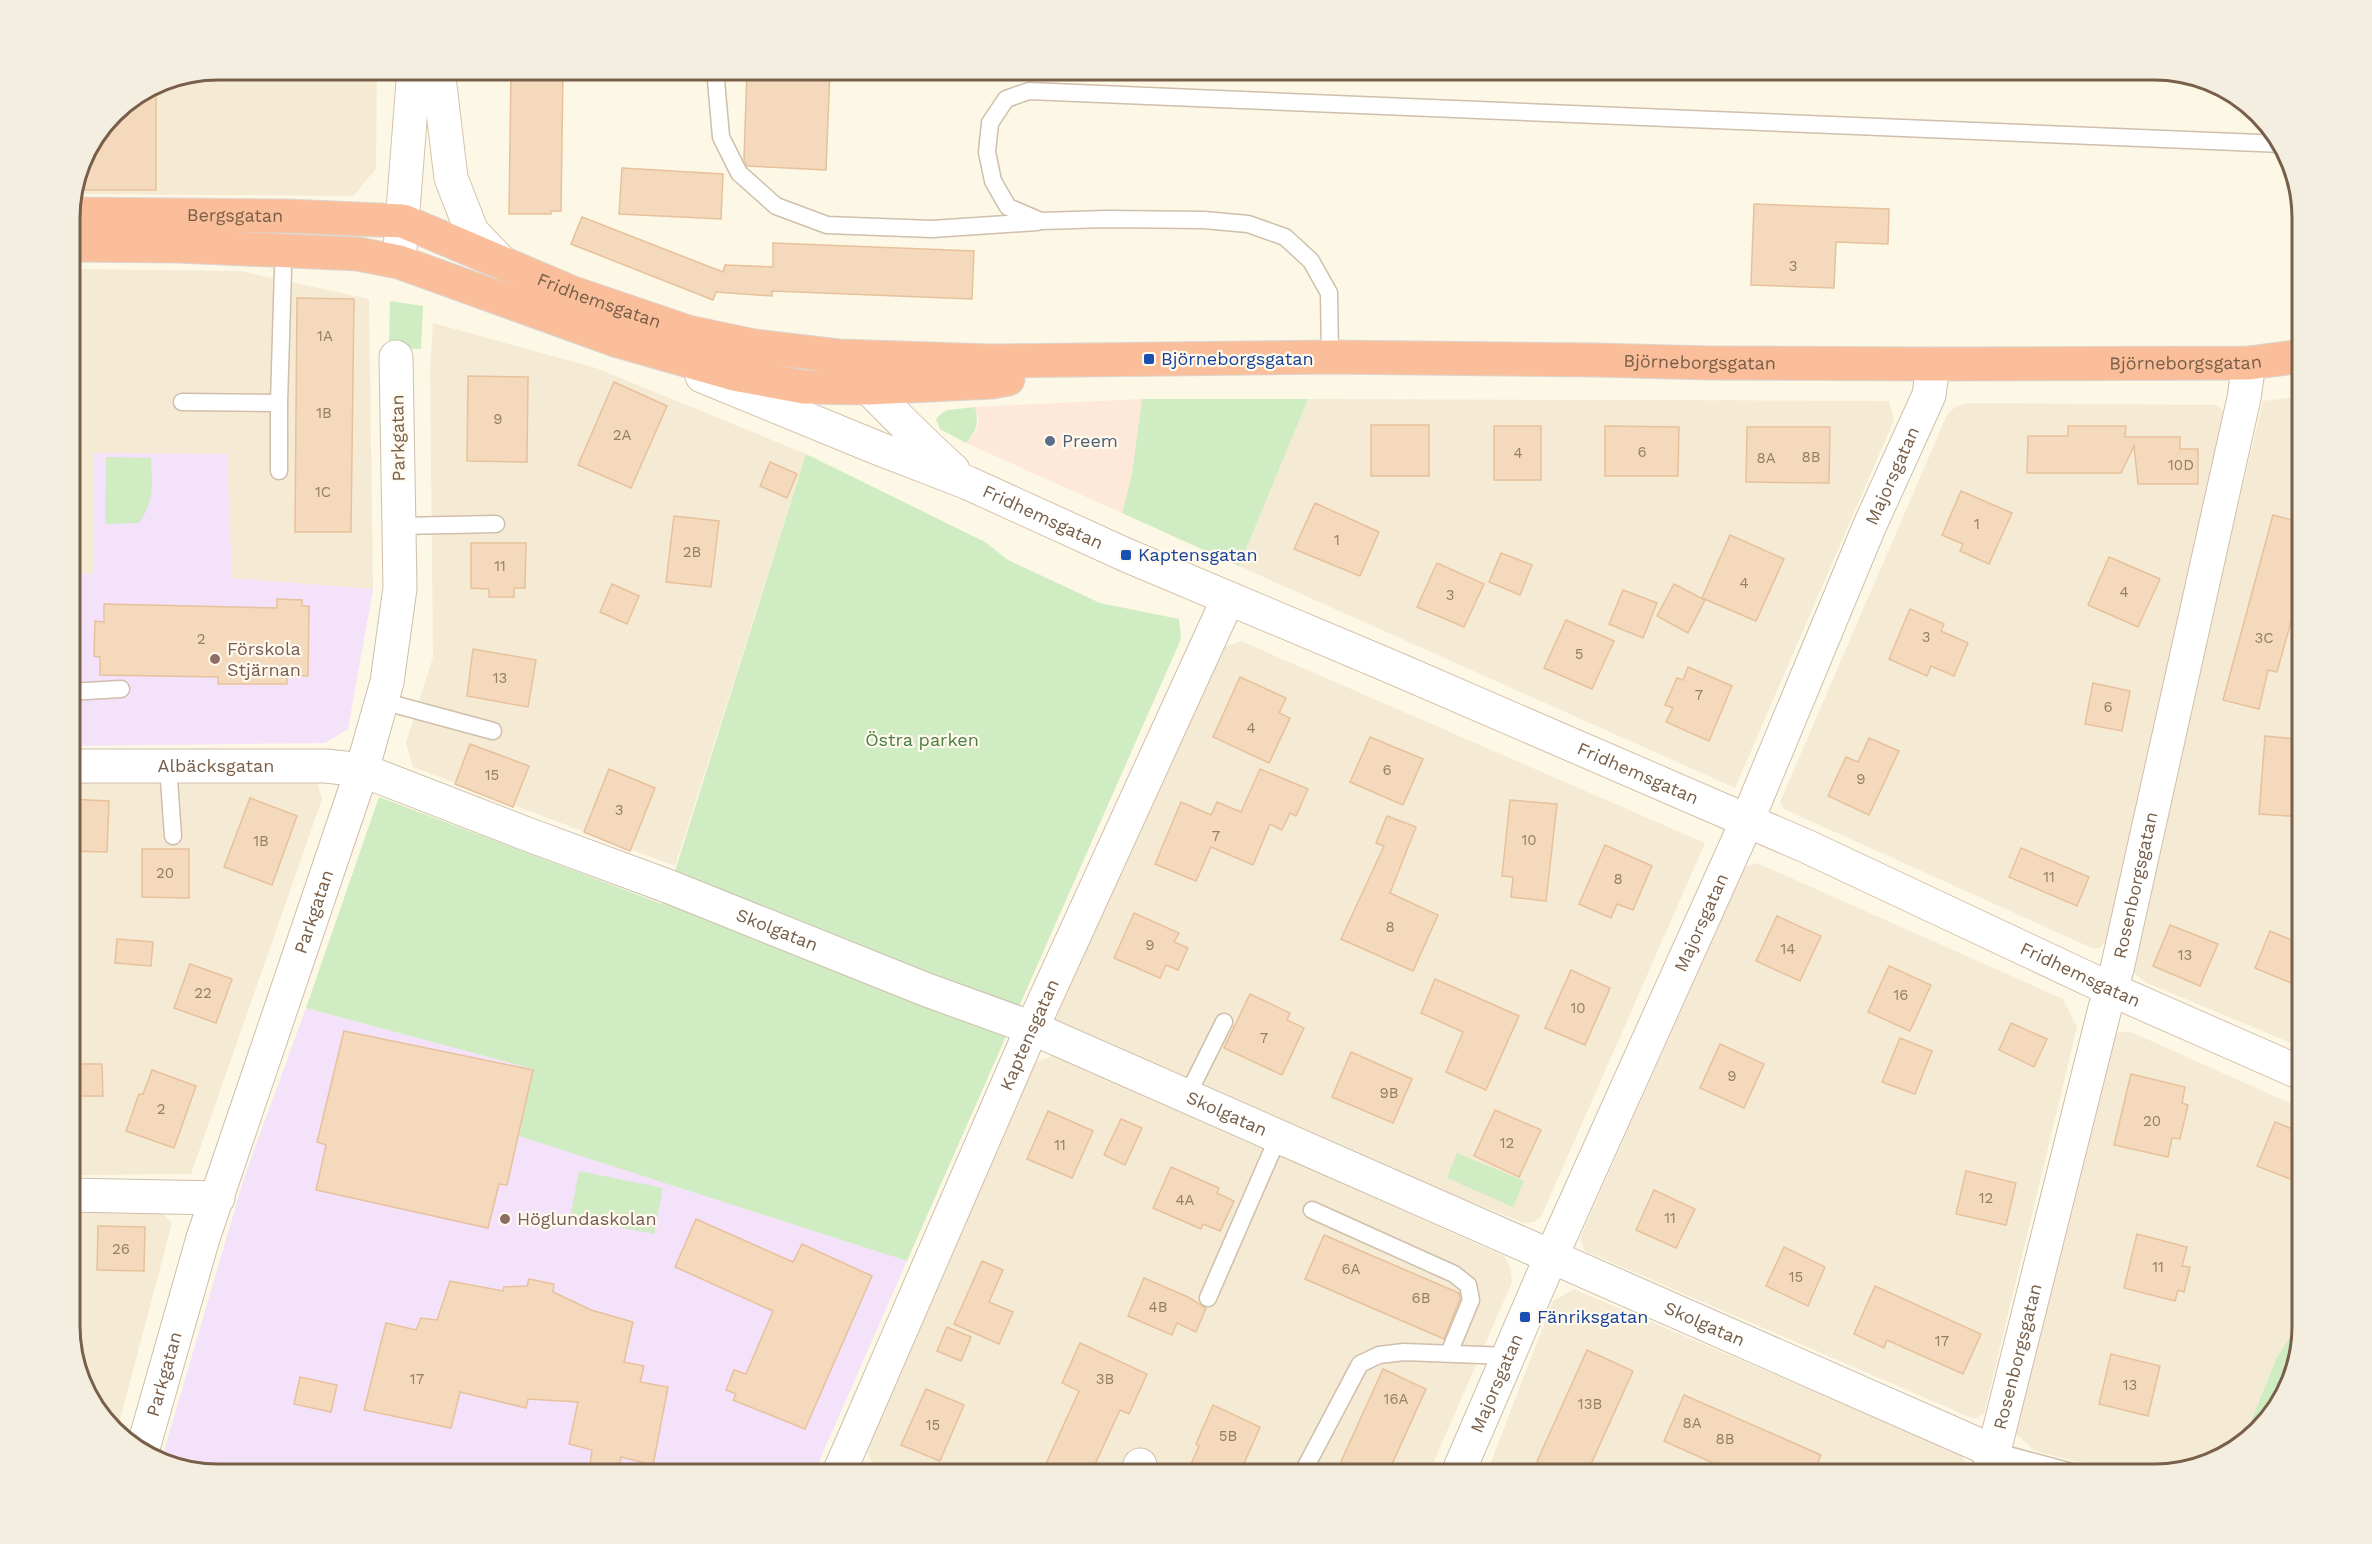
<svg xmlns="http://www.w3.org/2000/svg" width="2372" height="1544" font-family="'Work Sans',sans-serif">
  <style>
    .residential { fill: #f5ead4 }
    .commercial { fill: #fee8d9 }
    .education { fill: #f4e2fa }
    .green { fill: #cfecc3 }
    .building { fill: #f4d9bc; stroke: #e7c19c; stroke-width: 1.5 }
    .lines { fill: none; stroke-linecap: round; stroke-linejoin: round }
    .lane-casing { stroke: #cfbfab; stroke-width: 19 }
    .street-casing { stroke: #cfbfab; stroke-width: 35 }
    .secondary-casing { stroke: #d5c2ab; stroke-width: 35 }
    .highway-casing { stroke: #dcd5d0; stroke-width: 35 }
    .lane { stroke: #fff; stroke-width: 16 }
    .street { stroke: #fff; stroke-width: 33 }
    .secondary { stroke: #fff; stroke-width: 33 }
    .highway { stroke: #fabe9a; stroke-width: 33 }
    .transit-dot { fill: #1a4fb4; stroke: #fffaed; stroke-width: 2 }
    .service-dot { fill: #5c6f8a; stroke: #fffaed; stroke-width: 2 }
    .education-dot { fill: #8d6e63; stroke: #fffaed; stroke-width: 2 }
    .labels { text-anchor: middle; stroke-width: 4.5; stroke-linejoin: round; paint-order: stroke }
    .number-label { font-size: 15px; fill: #977e66 }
    .street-label { font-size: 18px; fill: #785f49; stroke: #fffaed }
    .transit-label { font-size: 18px; fill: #164399; stroke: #fffaed; text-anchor: start }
    .service-label { font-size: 18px; fill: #4e5e75; stroke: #fffaed; text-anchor: start }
    .education-label { font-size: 18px; fill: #785e54; stroke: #fffaed; text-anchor: start }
    .park-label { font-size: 18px; fill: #4c7e41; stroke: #fffaed }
    .rim { fill: none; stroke: #785f49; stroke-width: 3 }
  </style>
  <rect width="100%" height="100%" fill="#fdf7e6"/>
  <!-- residential -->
  <g class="residential">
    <polygon points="218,69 377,69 376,169 353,196 73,194 80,161 113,112 161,80"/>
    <polygon points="69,269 240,271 369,299 373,589 232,578 226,454 94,453 94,574 69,574"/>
    <polygon points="433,323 596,368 806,454 675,866 413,767 406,743 433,657 430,369"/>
    <polygon points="2303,396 2303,1048 2147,983 2133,972 2131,955 2263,401"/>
    <polygon points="1308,399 1889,401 1894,420 1735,788 1239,566"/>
    <polygon points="1971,403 2217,405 2229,416 2107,938 2100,948 2092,948 1784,809 1780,802 1947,415 1956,406"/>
    <polygon points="1241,641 1705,843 1541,1217 1533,1222 1524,1223 1400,1173 1054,1022 1221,648"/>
    <polygon points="69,780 317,783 322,799 191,1174 69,1175"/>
    <polygon points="1757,863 2063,999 2077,1027 1984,1414 1974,1419 1585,1251 1580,1238 1745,867"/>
    <polygon points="2119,1032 2131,1032 2303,1109 2303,1317 2277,1357 2243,1441 2228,1455 2154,1475 2130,1475 2035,1451 2014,1432 2112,1037"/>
    <polygon points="1055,1055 1504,1256 1510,1267 1512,1282 1428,1475 899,1475 873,1464 867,1451 1035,1063"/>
    <polygon points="69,1209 159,1209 172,1223 117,1431 89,1401 69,1335"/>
    <polygon points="1574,1289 1961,1454 1971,1475 1486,1475 1553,1301"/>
  </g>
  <!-- commercial -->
  <polygon class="commercial" points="1142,399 1132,474 1122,513 966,443 975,433 979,421 975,407"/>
  <!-- education -->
  <g class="education">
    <polygon points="94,453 227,454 232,578 373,589 348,729 325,743 69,746 69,574 94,574"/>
    <polygon points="306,1008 533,1069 520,1136 907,1261 813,1475 218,1475 162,1458 244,1178"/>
  </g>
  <!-- green -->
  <g class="green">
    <polygon points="390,301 423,306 421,349 389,348"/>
    <polygon points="1142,399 1308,399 1239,566 1122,513 1132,474"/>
    <path d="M975,407C979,423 977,430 966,443L940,429L936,419L942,413L948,410Z"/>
    <polygon points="806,454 985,542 1008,560 1100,603 1179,619 1181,639 907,1261 519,1136 533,1069 306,1008 379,797 662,904 670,887"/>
    <path d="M106,457L151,458C152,485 155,499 139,523L105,524Z"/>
    <polygon points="1457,1153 1524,1181 1513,1207 1447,1178"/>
    <polygon points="579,1171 663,1188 654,1234 570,1218"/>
    <polygon points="2303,1317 2303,1326 2278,1408 2243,1441 2277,1357"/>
  </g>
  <!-- building -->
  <g class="building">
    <polygon points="511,69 563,69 561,211 551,211 551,214 509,214"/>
    <polygon points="747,69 830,69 826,170 747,166 744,159"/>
    <polygon points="156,84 156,190 74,190 80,161 113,112"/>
    <polygon points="622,168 723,174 721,219 619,214"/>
    <polygon points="1754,204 1889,209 1888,244 1836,242 1834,288 1751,285"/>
    <polygon points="582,217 723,272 725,265 773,267 773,243 974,251 972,299 772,291 772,296 716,292 713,300 571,244"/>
    <polygon points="297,298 354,299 351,532 295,532"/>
    <polygon points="468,376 528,377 527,462 467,461"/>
    <polygon points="614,382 667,406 631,488 578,465"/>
    <rect x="1371" y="425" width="58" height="51"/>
    <rect x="1494" y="426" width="47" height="54"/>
    <polygon points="1605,426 1679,427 1678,476 1605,476"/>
    <polygon points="2068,426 2126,426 2125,437 2180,437 2180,449 2198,449 2198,484 2138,484 2134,446 2121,473 2027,473 2028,436 2068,436"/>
    <polygon points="1747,427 1830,427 1829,483 1746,482"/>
    <polygon points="770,462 797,474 787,498 760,486"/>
    <polygon points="1961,491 2012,513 1989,564 1960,551 1963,544 1942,535"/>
    <polygon points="1315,503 1379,532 1360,576 1294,549"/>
    <polygon points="2273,515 2303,523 2303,578 2277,672 2268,670 2259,709 2223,700"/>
    <polygon points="674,516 719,521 711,587 666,582"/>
    <polygon points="1730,535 1784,559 1756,621 1702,598"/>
    <polygon points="471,543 526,543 525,588 514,588 514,597 489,597 489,589 471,588"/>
    <polygon points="1501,553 1532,565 1520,595 1489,582"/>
    <polygon points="2109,557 2160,579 2138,627 2088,605"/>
    <polygon points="1437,563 1484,584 1464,627 1417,607"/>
    <polygon points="612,584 639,596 627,624 600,612"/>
    <polygon points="1674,584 1705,600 1688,633 1657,616"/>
    <polygon points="1623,590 1657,603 1643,638 1609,624"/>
    <polygon points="277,599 302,600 302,606 309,606 308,676 287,675 287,684 218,684 218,677 100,675 100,657 94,656 95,621 104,622 104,604 277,608"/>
    <polygon points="1910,609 1944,624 1941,631 1968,643 1954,676 1931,666 1927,676 1889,659"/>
    <polygon points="1566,620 1614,641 1592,689 1544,668"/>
    <polygon points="473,649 536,660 528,707 467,696"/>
    <polygon points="1688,667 1732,686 1709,741 1666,722 1673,708 1665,705 1677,678 1683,680"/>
    <polygon points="1240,677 1286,698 1279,713 1290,718 1269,763 1213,737"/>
    <polygon points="2093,683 2130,691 2122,731 2085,724"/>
    <polygon points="2265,736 2297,739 2294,770 2303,770 2303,817 2259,814"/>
    <polygon points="1370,737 1423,759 1403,805 1350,782"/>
    <polygon points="1869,738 1899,751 1869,815 1828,796 1846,757 1858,762"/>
    <polygon points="470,744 529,766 513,807 455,784"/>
    <polygon points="609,769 655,788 630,851 584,832"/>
    <polygon points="1260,769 1308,789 1296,816 1290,813 1282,830 1270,824 1253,865 1211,847 1196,881 1155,864 1181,802 1211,815 1217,802 1241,812"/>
    <polygon points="250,798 297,816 272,885 224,867"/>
    <polygon points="69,799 109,801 107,852 69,851"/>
    <polygon points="1510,800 1557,804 1546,901 1511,897 1513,877 1502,876"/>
    <polygon points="1387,816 1416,827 1390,893 1438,915 1413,971 1341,939 1384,846 1376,843"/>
    <polygon points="1605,845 1652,866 1633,910 1617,904 1611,918 1579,904"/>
    <polygon points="2021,848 2089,877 2077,906 2009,877"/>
    <polygon points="142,849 189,849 189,898 142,897"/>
    <polygon points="1134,913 1179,933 1174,942 1188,948 1178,970 1166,965 1160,978 1114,958"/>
    <polygon points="1777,916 1821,936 1800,981 1756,961"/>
    <polygon points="2170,925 2218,944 2200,986 2153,966"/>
    <polygon points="2270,931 2303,945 2303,988 2255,968"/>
    <polygon points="117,939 153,942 151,966 115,963"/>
    <polygon points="190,964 232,979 216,1023 174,1008"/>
    <polygon points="1889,966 1931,985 1910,1031 1868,1012"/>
    <polygon points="1571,970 1610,988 1585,1045 1545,1028"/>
    <polygon points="1435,979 1519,1016 1486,1090 1446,1072 1463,1032 1421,1013"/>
    <polygon points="1250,994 1290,1013 1287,1020 1304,1028 1282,1075 1224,1048"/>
    <polygon points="2011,1023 2047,1039 2034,1067 1999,1050"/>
    <polygon points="344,1031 533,1070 507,1185 499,1184 488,1228 316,1190 326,1145 317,1142"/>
    <polygon points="1900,1038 1932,1051 1915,1094 1882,1082"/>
    <polygon points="1720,1044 1764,1064 1744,1108 1700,1088"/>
    <polygon points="1351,1052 1412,1079 1393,1123 1332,1097"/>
    <polygon points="77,1064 102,1064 103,1096 77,1096"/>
    <polygon points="152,1070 196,1086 174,1148 126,1131 139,1094 143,1094"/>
    <polygon points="2131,1074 2185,1087 2182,1103 2188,1105 2180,1139 2172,1138 2168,1157 2114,1145"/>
    <polygon points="1495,1110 1541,1130 1519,1177 1474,1156"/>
    <polygon points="1048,1111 1093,1131 1072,1178 1027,1159"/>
    <polygon points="1121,1119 1142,1128 1125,1165 1104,1155"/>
    <polygon points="2275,1122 2303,1133 2303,1184 2257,1166"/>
    <polygon points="1171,1167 1219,1188 1217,1193 1234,1201 1220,1231 1203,1224 1201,1229 1153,1208"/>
    <polygon points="1966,1171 2016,1183 2006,1225 1956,1214"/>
    <polygon points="1654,1190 1695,1209 1676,1248 1636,1230"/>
    <polygon points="696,1219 793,1262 802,1244 872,1276 805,1429 733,1400 736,1394 726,1390 734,1370 746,1374 773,1311 675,1267"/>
    <polygon points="98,1226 145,1227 144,1271 97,1270"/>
    <polygon points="2137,1234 2187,1247 2182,1266 2190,1267 2184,1292 2178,1290 2175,1301 2124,1288"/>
    <polygon points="1324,1235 1459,1293 1460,1299 1444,1339 1305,1279"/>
    <polygon points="1784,1247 1825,1267 1808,1306 1766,1286"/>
    <polygon points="982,1261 1003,1270 989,1302 1013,1312 999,1344 954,1324"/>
    <polygon points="1144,1278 1188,1297 1206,1308 1196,1332 1177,1323 1172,1335 1128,1316"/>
    <polygon points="529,1279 554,1284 553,1292 591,1310 633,1322 624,1362 644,1366 640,1382 668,1387 653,1465 621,1457 618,1475 589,1471 592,1450 569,1444 578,1402 528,1399 526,1408 460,1392 451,1428 364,1410 386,1323 416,1330 421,1318 437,1320 450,1281 503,1291 504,1287 527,1286"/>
    <polygon points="1875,1286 1981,1334 1963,1374 1887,1340 1884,1348 1854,1334"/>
    <polygon points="947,1327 971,1337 961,1361 937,1351"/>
    <polygon points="1080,1343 1147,1374 1129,1414 1120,1410 1090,1475 1041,1475 1079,1391 1062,1383"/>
    <polygon points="1587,1350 1633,1371 1586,1475 1531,1475"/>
    <polygon points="2111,1354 2160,1366 2148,1416 2099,1404"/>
    <polygon points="1383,1369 1426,1389 1387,1475 1335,1475"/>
    <polygon points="300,1377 337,1385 331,1412 294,1404"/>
    <polygon points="926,1389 964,1405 940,1461 901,1445"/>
    <polygon points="1684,1395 1821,1455 1813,1475 1740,1475 1664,1441"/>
    <polygon points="1213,1405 1260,1427 1239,1475 1186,1475 1199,1446 1196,1444"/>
  </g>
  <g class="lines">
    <defs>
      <g id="lane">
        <polyline points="715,69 721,137 739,173 776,206 827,225 932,229 1037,222"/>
        <polyline points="1330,357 1329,293 1311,261 1285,237 1248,224 1204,220 1106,219 1041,221 1008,207 993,181 987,152 990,123 1006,99 1029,91 2283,144"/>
        <polyline points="182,402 279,403"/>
        <polyline points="279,471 279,403 283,269"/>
        <polyline points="400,526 496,524"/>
        <polyline points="69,692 121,689"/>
        <polyline points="382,701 493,731"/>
        <polyline points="168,766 173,836"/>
        <polyline points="1187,1096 1224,1022"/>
        <polyline points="1312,1210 1454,1274 1468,1285 1471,1300 1449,1353"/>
        <polyline points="1208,1298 1279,1135"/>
        <polyline points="1993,1451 2083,1475"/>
        <polyline points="1304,1475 1304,1470 1360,1364 1379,1355 1404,1352 1507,1356"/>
      </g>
      <g id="street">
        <path id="s1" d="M69,766H326L362,770L524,833L670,887L927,990L1032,1028L1993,1451"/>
        <polyline points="69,1195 218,1198"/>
        <path id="s2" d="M142,1452L203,1238L362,770L387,682L400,588L396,357"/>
        <path id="s3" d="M838,1475L1032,1028L1228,599"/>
        <polyline points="1136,1475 1140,1465"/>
        <path id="s4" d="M1457,1475L1551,1257L1747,821L1870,525L1929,395L1933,364"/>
        <path id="s5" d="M1988,1475L2105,1008L2117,969L2244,398L2249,363"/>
      </g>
      <g id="secondary">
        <polyline points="438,69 451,178 472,232 501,262"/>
        <polyline points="399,262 414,69"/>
        <path d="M853,372C886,406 918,439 953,470"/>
        <path id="s6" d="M702,376L875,447L968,483L1126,555L1392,667L1808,847L2110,989L2303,1074"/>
      </g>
      <g id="highway">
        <path id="s7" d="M69,214L287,216L403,221L573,293L688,332L754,346L838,356L991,361L1330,357L1595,360L1710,363L1933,364L2249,363L2303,356"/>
        <polyline points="69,245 179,246 358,254 399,262 618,341 734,374 804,387 868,388 992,382 1008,379"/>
      </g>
    </defs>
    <!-- lane casing -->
    <use href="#lane" class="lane-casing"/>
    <!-- street casing -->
    <use href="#street" class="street-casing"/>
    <!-- secondary casing -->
    <use href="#secondary" class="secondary-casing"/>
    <!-- highway casing -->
    <use href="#highway" class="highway-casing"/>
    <!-- lane -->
    <use href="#lane" class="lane"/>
    <!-- street -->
    <use href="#street" class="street"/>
    <!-- secondary -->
    <use href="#secondary" class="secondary"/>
    <!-- highway -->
    <use href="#highway" class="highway"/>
  </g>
  <!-- markers -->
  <g class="transit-dot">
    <rect x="1143" y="353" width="12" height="12" rx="3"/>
    <rect x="1120" y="549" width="12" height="12" rx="3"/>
    <rect x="1519" y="1311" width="12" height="12" rx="3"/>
  </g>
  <circle class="service-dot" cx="1050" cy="441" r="6"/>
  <g class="education-dot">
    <circle cx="215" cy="659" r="6"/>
    <circle cx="505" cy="1219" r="6"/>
  </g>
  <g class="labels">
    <!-- number labels -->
    <g class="number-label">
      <text x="1793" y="271">3</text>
      <text x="325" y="341">1A</text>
      <text x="324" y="418">1B</text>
      <text x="498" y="424">9</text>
      <text x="622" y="440">2A</text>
      <text x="1642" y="457">6</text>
      <text x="1518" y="458">4</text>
      <text x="1811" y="462">8B</text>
      <text x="1766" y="463">8A</text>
      <text x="2181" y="470">10D</text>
      <text x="323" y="497">1C</text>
      <text x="1977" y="529">1</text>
      <text x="1337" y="545">1</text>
      <text x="692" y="557">2B</text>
      <text x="500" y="571">11</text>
      <text x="1744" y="588">4</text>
      <text x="2124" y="597">4</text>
      <text x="1450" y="600">3</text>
      <text x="1926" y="642">3</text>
      <text x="2264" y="643">3C</text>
      <text x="201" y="644">2</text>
      <text x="1579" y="659">5</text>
      <text x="500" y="683">13</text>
      <text x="1699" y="700">7</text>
      <text x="2108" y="712">6</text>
      <text x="1251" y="733">4</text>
      <text x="1387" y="775">6</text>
      <text x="492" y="780">15</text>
      <text x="1861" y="784">9</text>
      <text x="619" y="815">3</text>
      <text x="1216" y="841">7</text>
      <text x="1529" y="845">10</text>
      <text x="261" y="846">1B</text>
      <text x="165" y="878">20</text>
      <text x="2049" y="882">11</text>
      <text x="1618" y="884">8</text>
      <text x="1390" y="932">8</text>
      <text x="1150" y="950">9</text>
      <text x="1788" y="954">14</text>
      <text x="2185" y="960">13</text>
      <text x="203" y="998">22</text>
      <text x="1901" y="1000">16</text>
      <text x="1578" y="1013">10</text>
      <text x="1264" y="1043">7</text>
      <text x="1732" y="1081">9</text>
      <text x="1389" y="1098">9B</text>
      <text x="161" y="1114">2</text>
      <text x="2152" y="1126">20</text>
      <text x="1507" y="1148">12</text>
      <text x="1060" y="1150">11</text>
      <text x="1986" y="1203">12</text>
      <text x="1185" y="1205">4A</text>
      <text x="1670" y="1223">11</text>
      <text x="121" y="1254">26</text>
      <text x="2158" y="1272">11</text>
      <text x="1351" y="1274">6A</text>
      <text x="1796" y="1282">15</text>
      <text x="1421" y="1303">6B</text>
      <text x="1158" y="1312">4B</text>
      <text x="1942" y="1346">17</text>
      <text x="417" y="1384">17</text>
      <text x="1105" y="1384">3B</text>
      <text x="2130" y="1390">13</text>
      <text x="1396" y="1404">16A</text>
      <text x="1590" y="1409">13B</text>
      <text x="1692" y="1428">8A</text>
      <text x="933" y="1430">15</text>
      <text x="1228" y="1441">5B</text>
      <text x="1725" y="1444">8B</text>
    </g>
    <!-- street labels -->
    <g class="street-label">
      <text dy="6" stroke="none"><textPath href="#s7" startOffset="166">Bergsgatan</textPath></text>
      <text dy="6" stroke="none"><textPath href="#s7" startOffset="546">Fridhemsgatan</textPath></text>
      <text dy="6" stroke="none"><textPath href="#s7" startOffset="1654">Björneborgsgatan</textPath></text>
      <text dy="6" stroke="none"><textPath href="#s7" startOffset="2140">Björneborgsgatan</textPath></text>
      <text transform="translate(398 438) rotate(-91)" y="6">Parkgatan</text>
      <text dy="6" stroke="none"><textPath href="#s4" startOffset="1090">Majorsgatan</textPath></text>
      <text dy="6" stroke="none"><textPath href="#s6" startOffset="369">Fridhemsgatan</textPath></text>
      <text dy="6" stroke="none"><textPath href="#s1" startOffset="147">Albäcksgatan</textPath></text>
      <text dy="6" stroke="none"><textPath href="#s6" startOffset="1017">Fridhemsgatan</textPath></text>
      <text dy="6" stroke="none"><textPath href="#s5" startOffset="608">Rosenborgsgatan</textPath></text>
      <text dy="6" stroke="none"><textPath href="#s2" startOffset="567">Parkgatan</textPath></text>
      <text dy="6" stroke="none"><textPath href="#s4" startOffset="604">Majorsgatan</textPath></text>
      <text dy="6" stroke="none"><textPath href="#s1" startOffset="738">Skolgatan</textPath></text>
      <text dy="6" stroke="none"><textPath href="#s6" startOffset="1503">Fridhemsgatan</textPath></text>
      <text dy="6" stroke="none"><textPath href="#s3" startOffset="480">Kaptensgatan</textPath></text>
      <text dy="6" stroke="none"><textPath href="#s1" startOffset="1224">Skolgatan</textPath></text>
      <text dy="6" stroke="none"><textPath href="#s1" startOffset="1746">Skolgatan</textPath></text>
      <text dy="6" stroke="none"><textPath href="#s5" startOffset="122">Rosenborgsgatan</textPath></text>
      <text dy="6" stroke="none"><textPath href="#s2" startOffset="81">Parkgatan</textPath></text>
      <text dy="6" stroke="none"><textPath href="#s4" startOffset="100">Majorsgatan</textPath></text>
    </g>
    <!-- transit labels -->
    <g class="transit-label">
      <text x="1161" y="365">Björneborgsgatan</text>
      <text x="1138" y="561">Kaptensgatan</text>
      <text x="1537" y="1323">Fänriksgatan</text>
    </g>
    <!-- service labels -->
    <g class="service-label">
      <text x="1062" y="447">Preem</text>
    </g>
    <!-- education labels -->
    <g class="education-label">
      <text x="227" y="655">Förskola<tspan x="227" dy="21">Stjärnan</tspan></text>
      <text x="517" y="1225">Höglundaskolan</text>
    </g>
    <!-- park labels -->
    <g class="park-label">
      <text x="922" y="746">Östra parken</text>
    </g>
  </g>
  <!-- crop -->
  <path d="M0 0H2372V1544H0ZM218 80H2154A138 138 0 0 1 2292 218V1326A138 138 0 0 1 2154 1464H218A138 138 0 0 1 80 1326V218A138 138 0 0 1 218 80Z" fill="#f4eee0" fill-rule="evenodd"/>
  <path class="rim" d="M218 80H2154A138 138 0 0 1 2292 218V1326A138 138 0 0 1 2154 1464H218A138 138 0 0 1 80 1326V218A138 138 0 0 1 218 80Z"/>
</svg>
